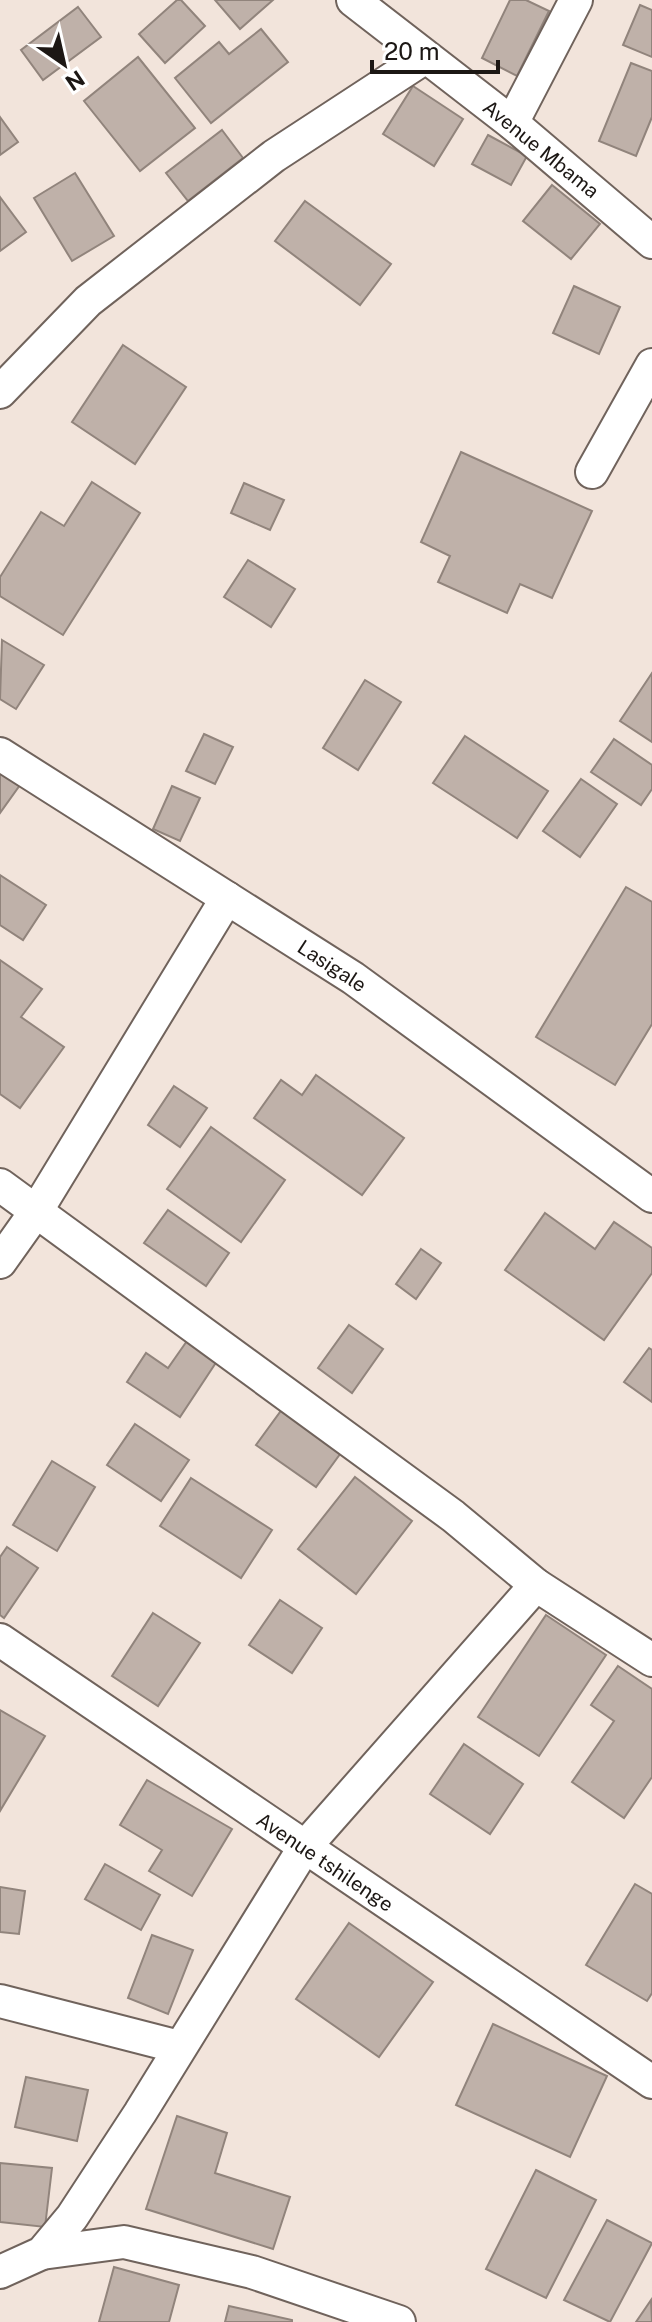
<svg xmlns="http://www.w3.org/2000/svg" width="652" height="2322" font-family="'Public Sans',sans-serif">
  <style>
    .building { fill: #bfb1a9; stroke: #91847c; stroke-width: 2 }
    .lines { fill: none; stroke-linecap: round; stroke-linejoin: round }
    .street-casing { stroke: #70635c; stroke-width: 36 }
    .street { stroke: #fff; stroke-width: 32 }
    .labels { text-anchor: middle; stroke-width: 7; stroke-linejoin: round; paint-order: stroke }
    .street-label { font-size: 20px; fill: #1c1714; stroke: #fff }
  </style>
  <rect width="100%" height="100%" fill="#f2e4db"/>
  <!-- building -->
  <g class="building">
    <polygon points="177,0 181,0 205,26 165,63 139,34"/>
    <polygon points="215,0 273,0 240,29"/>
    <polygon points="510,0 526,0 549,11 517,76 482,58"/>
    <polygon points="640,5 652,10 652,57 623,45"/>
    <polygon points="78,7 101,37 43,80 21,50"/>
    <polygon points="261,29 288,62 211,123 175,78 219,42 229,54"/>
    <polygon points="138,57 195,128 140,171 84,101"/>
    <polygon points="631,63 652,71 652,117 636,156 599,141"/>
    <polygon points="413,86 463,119 434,166 383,134"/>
    <polygon points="0,117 18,142 0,155"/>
    <polygon points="222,130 243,158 188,201 166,173"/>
    <polygon points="488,135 527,156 511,185 472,164"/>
    <polygon points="75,173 114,236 72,261 34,198"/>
    <polygon points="552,185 600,224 571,259 523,221"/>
    <polygon points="0,197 26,232 0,251"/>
    <polygon points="305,201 391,264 360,305 275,241"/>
    <polygon points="574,286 620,307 599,354 553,333"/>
    <polygon points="123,345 186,387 135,464 72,422"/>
    <polygon points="461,452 592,511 552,598 520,584 507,613 438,582 450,556 421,542"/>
    <polygon points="92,482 140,513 63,635 0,596 0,577 41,512 64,526"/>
    <polygon points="244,483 284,500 270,530 231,513"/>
    <polygon points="248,560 295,589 271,627 224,597"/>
    <polygon points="2,640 44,665 16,709 0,699"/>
    <polygon points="652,673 652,742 620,721"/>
    <polygon points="365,680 401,702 358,770 323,748"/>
    <polygon points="204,734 233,747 215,784 186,771"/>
    <polygon points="465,736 548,791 517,838 433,783"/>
    <polygon points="614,739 652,765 652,789 641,805 591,772"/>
    <polygon points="0,772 20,785 0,813"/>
    <polygon points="581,779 617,804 580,857 543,831"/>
    <polygon points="172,786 200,798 180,841 153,829"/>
    <polygon points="0,875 46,905 23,940 0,925"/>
    <polygon points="626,887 652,902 652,1024 615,1085 536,1037"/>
    <polygon points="0,960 42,989 21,1017 64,1047 20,1108 0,1094"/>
    <polygon points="316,1075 404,1138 362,1195 254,1118 281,1080 302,1095"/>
    <polygon points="174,1086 207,1108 180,1147 148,1125"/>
    <polygon points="211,1127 285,1180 241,1242 167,1189"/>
    <polygon points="168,1210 229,1253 206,1286 144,1243"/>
    <polygon points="545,1213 595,1249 614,1222 652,1248 652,1273 604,1340 505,1270"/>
    <polygon points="421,1249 441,1263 416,1299 396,1284"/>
    <polygon points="349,1325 383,1349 352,1393 318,1368"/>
    <polygon points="189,1338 219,1358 180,1417 127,1382 146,1353 168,1368"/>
    <polygon points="649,1348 652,1350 652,1402 624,1382"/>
    <polygon points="283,1408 343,1450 316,1487 256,1445"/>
    <polygon points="135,1424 189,1460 161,1501 107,1465"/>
    <polygon points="52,1461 95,1487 57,1551 13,1525"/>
    <polygon points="355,1477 412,1521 356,1594 298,1549"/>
    <polygon points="191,1478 272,1530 241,1578 160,1526"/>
    <polygon points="7,1547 38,1568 4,1618 0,1615 0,1557"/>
    <polygon points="280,1600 322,1628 292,1673 249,1645"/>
    <polygon points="153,1613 200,1643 158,1706 112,1676"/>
    <polygon points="546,1615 606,1655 539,1756 478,1717"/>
    <polygon points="618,1666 652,1689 652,1777 624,1818 572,1782 614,1721 591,1705"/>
    <polygon points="0,1710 45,1736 0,1811"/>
    <polygon points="464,1744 523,1784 490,1834 430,1794"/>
    <polygon points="147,1780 232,1829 192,1896 149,1871 162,1850 120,1825"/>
    <polygon points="105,1864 160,1895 141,1930 85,1899"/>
    <polygon points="635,1884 652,1894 652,1993 647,2001 586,1965"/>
    <polygon points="0,1887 25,1891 19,1934 0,1932"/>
    <polygon points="349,1923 433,1982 379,2057 296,1999"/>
    <polygon points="152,1935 193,1950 168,2014 128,1998"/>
    <polygon points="493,2024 607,2076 570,2157 456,2105"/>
    <polygon points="26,2077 88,2090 77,2141 15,2127"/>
    <polygon points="177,2116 227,2133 215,2173 290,2197 273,2249 146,2209"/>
    <polygon points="0,2163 52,2168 45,2227 0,2222"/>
    <polygon points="536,2170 596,2200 546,2298 486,2269"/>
    <polygon points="607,2220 652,2243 610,2322 564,2300"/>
    <polygon points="114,2267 179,2285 169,2322 99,2322"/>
    <polygon points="651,2300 652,2322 636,2322"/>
    <polygon points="229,2306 292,2320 292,2322 225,2322"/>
  </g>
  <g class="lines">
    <defs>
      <g id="street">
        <polyline points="353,0 512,123 652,242"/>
        <polyline points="512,123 576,0"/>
        <polyline points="0,392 88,301 274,156 424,58"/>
        <polyline points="592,472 652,365"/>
        <polyline points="0,754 353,978 652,1196"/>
        <polyline points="0,1185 453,1516 536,1585 652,1660"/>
        <polyline points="0,1262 37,1210 227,898"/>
        <polyline points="0,1640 652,2082"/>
        <polyline points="0,2001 179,2047"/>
        <polyline points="42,2253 124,2242 252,2272 399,2322"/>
        <polyline points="0,2272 42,2253 72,2217 140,2113 304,1848 536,1585"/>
      </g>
    </defs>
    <!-- street casing -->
    <use href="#street" class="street-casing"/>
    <!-- street -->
    <use href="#street" class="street"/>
  </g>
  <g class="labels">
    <!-- street labels -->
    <g class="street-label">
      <text transform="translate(541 149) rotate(39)" y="7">Avenue Mbama</text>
      <text transform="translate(332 966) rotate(33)" y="7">Lasigale</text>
      <text transform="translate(325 1862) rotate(34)" y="7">Avenue tshilenge</text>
    </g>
  </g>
  <!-- north arrow -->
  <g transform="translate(64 64) rotate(146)" stroke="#ffffff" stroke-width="6" paint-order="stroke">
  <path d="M0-6L14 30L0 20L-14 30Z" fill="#1c1714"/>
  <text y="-12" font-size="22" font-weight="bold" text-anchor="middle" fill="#1c1714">N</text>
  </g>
  <!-- scale -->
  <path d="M372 60v12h126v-12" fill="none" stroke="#1c1714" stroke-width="4"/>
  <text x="384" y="60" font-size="24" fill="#1c1714" stroke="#ffffff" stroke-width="6" paint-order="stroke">20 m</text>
</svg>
